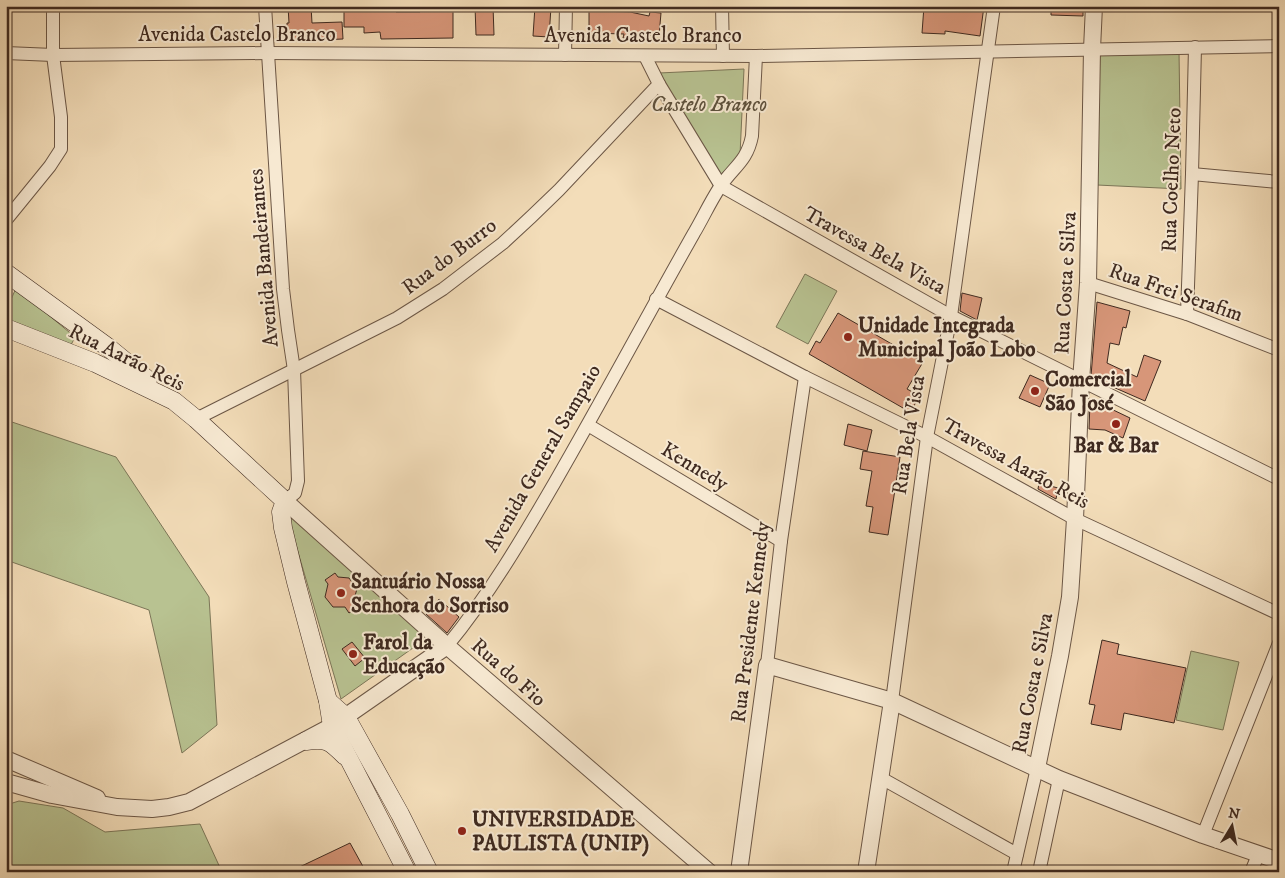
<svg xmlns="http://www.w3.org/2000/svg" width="1285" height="878" font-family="'IM FELL DW Pica',serif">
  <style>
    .green { fill: #b8c291; stroke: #7c7658 }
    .building { fill: #d79679; stroke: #3f2a20 }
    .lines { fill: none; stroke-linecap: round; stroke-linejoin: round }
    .minor-casing { stroke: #6c5746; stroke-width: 14 }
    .tertiary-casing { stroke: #6c5746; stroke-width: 18 }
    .secondary-casing { stroke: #3f2a20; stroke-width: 19 }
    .minor { stroke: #f7e9d2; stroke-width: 12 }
    .tertiary { stroke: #f7e9d2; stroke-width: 16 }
    .secondary { stroke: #f7e9d2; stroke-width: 18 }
    .poi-dot { fill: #8f2418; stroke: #f7e9d2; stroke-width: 2 }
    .labels { text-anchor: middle; stroke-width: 4; stroke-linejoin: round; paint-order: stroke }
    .street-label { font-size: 21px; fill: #3f2a20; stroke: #f7e9d2 }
    .park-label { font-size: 21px; font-style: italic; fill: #5d503c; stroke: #f7e9d2 }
    .poi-label { font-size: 21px; font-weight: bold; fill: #3f2a20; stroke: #f7e9d2; text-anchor: start }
  </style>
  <rect width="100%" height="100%" fill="#f3ddb9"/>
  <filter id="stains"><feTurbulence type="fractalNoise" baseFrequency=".004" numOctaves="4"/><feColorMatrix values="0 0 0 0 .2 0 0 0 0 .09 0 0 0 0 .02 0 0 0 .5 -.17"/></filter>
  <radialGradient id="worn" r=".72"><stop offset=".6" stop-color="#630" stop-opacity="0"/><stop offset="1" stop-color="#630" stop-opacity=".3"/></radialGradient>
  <!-- green -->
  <g class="green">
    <polygon points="1099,51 1179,51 1181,189 1097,185"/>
    <polygon points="744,69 740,155 717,178 659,73"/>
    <polygon points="805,274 837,291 808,344 776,327"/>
    <polygon points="16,288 75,337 71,345 6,321 6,311"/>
    <polygon points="6,420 116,457 209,597 217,725 182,753 149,610 6,560"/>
    <polygon points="286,511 427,638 341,699"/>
    <polygon points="1191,651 1239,662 1223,730 1176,720"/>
    <polygon points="19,801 63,808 105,832 200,824 222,872 6,872 6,805"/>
  </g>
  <!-- building -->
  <g class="building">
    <polygon points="288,6 311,6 312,23 342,22 343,39 318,40 287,40 287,23 289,23"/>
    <polygon points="344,6 378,6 378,11 396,10 396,12 420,12 420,9 439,9 439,6 453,6 453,38 381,39 380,32 364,33 364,27 344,27"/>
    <polygon points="475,6 493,6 494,35 476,35"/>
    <polygon points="535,6 551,7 549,37 533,36"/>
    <polygon points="589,6 600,6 600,11 630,12 649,16 650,12 661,13 659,36 639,34 637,40 623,38 624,34 589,33"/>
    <polygon points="924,6 984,6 980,36 945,31 945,34 922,33"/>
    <polygon points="1051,6 1083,6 1083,16 1051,15"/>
    <polygon points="962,293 982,298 977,320 960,311"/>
    <polygon points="1097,302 1130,311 1126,328 1123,327 1119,345 1110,343 1107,363 1137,377 1144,355 1161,361 1145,401 1113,387 1091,376"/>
    <polygon points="838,313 923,362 907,389 920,396 910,412 809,354 816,341 820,343"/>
    <polygon points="1030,375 1050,384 1040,407 1019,398"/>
    <polygon points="1090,402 1107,407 1130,418 1123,438 1105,430 1089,429"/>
    <polygon points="848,424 872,430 867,451 844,445"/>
    <polygon points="863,451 900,457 888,535 869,532 873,507 866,506 872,471 860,469"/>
    <polygon points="1039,483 1058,488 1056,499 1038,489"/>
    <polygon points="335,573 338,577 349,578 357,589 354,599 359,606 349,613 345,607 333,607 325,597 328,584 325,580"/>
    <polygon points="439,599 459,617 447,633 426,614"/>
    <polygon points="1102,640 1119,644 1117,654 1186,668 1174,723 1124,713 1121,730 1091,724 1095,705 1089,704"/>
    <polygon points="352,642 365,658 355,666 342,649"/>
    <polygon points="350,843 366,872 289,872"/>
  </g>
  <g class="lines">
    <defs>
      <g id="minor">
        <polyline points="265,6 283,289 288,330 294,370 298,481 295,493 285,501"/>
        <polyline points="722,6 723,56"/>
        <polyline points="6,53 53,55 268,53 756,56 1279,46"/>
        <polyline points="565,55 566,6"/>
        <polyline points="659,84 721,186 951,316 1279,479"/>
        <polyline points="1192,174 1279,182"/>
        <polyline points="6,220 50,166 61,149 61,117 53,55 53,6"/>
        <polyline points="1088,283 1187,314 1279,350"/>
        <polyline points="656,299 805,377 927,437 1075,519 1279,614"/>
        <polyline points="1187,314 1192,174 1195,47"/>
        <polyline points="196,419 397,318 443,289 503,243 531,217 559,190 659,84 645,56"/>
        <polyline points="588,425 781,541"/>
        <path d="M447,646C489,595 522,539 555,482C603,399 647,316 694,233C703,218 710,202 720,187C733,167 747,162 752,136L756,56"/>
        <polyline points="767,665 781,541 805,377"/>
        <polyline points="892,701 927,437 951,316 994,6"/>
        <polyline points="881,778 1017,854"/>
        <polyline points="1203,835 1279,643"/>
        <polyline points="1013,872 1037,768"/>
        <polyline points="1039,872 1059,779"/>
        <polyline points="1251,872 1258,855"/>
      </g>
      <g id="tertiary">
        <polyline points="285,501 447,646 709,872"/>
        <polyline points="6,759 97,798"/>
        <polyline points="1037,768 1060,656 1070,597 1075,519 1081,381 1088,283 1092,49 1094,6"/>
        <polyline points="6,782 52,795 117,807 152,809 169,807 189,802 332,726 447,646"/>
        <polyline points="739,872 767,665 892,701 1059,779 1203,835 1279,861"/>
        <polyline points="866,872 892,701"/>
      </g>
      <g id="secondary">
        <polyline points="6,273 109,348 148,380"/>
        <polyline points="6,328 95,363 174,401 196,419 285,501 281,512 283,528 296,582 328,701 332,726 407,872"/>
        <polyline points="328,701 346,717 400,814 429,872"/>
        <path d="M306,741C327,738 330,741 345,756"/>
      </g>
    </defs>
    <!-- minor casing -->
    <use href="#minor" class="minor-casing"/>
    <!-- tertiary casing -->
    <use href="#tertiary" class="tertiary-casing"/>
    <!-- secondary casing -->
    <use href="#secondary" class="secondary-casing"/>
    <!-- minor -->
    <use href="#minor" class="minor"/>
    <!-- tertiary -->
    <use href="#tertiary" class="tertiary"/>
    <!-- secondary -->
    <use href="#secondary" class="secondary"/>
  </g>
  <!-- markers -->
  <g class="poi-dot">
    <circle cx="848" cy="337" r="5"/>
    <circle cx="1035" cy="391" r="5"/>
    <circle cx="1116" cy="424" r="5"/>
    <circle cx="341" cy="593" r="5"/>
    <circle cx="353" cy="654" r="5"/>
    <circle cx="462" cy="831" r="5"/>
  </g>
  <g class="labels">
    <!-- street labels -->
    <g class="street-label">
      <text x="237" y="41">Avenida Castelo Branco</text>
      <text x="643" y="42">Avenida Castelo Branco</text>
      <text transform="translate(1171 180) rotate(-88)" y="7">Rua Coelho Neto</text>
      <text transform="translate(875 250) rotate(29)" y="7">Travessa Bela Vista</text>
      <text transform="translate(449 256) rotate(-37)" y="7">Rua do Burro</text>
      <text transform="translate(263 258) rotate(-95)" y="7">Avenida Bandeirantes</text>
      <text transform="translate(1065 283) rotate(-87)" y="7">Rua Costa e Silva</text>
      <text transform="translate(1176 292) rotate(19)" y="7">Rua Frei Serafim</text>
      <text transform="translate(127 357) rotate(26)" y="7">Rua Aarão Reis</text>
      <text transform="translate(908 435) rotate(-81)" y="7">Rua Bela Vista</text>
      <text transform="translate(542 458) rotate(-60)" y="7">Avenida General Sampaio</text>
      <text transform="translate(1016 463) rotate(29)" y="7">Travessa Aarão Reis</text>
      <text transform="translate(695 466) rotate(31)" y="7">Kennedy</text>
      <text transform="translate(750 622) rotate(-83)" y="7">Rua Presidente Kennedy</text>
      <text transform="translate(509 672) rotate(41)" y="7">Rua do Fio</text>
      <text transform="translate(1032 683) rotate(-79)" y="7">Rua Costa e Silva</text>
    </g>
    <!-- park labels -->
    <g class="park-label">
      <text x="709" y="111">Castelo Branco</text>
    </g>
    <!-- poi labels -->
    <g class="poi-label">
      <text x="858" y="332">Unidade Integrada<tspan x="858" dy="24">Municipal João Lobo</tspan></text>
      <text x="1045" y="386">Comercial<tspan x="1045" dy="24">São José</tspan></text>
      <text x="1116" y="452" text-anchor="middle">Bar &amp; Bar</text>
      <text x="351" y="588">Santuário Nossa<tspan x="351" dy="24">Senhora do Sorriso</tspan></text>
      <text x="363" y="649">Farol da<tspan x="363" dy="24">Educação</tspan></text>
      <text x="472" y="826">UNIVERSIDADE<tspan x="472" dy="24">PAULISTA (UNIP)</tspan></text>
    </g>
  </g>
  <!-- margin -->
  <rect width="1285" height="878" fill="none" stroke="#f3ddb9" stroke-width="25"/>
  <rect x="8" y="8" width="1270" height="863" fill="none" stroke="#3f2a20" stroke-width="2.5"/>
  <rect x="12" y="12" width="1260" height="853" fill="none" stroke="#3f2a20"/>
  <!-- north arrow -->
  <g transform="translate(1232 826) rotate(10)" stroke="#f7e9d2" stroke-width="4" paint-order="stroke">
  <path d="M0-4L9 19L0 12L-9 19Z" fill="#3f2a20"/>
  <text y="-8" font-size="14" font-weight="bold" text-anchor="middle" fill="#3f2a20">N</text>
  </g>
  <rect width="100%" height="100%" filter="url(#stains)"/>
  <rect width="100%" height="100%" fill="url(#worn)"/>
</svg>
